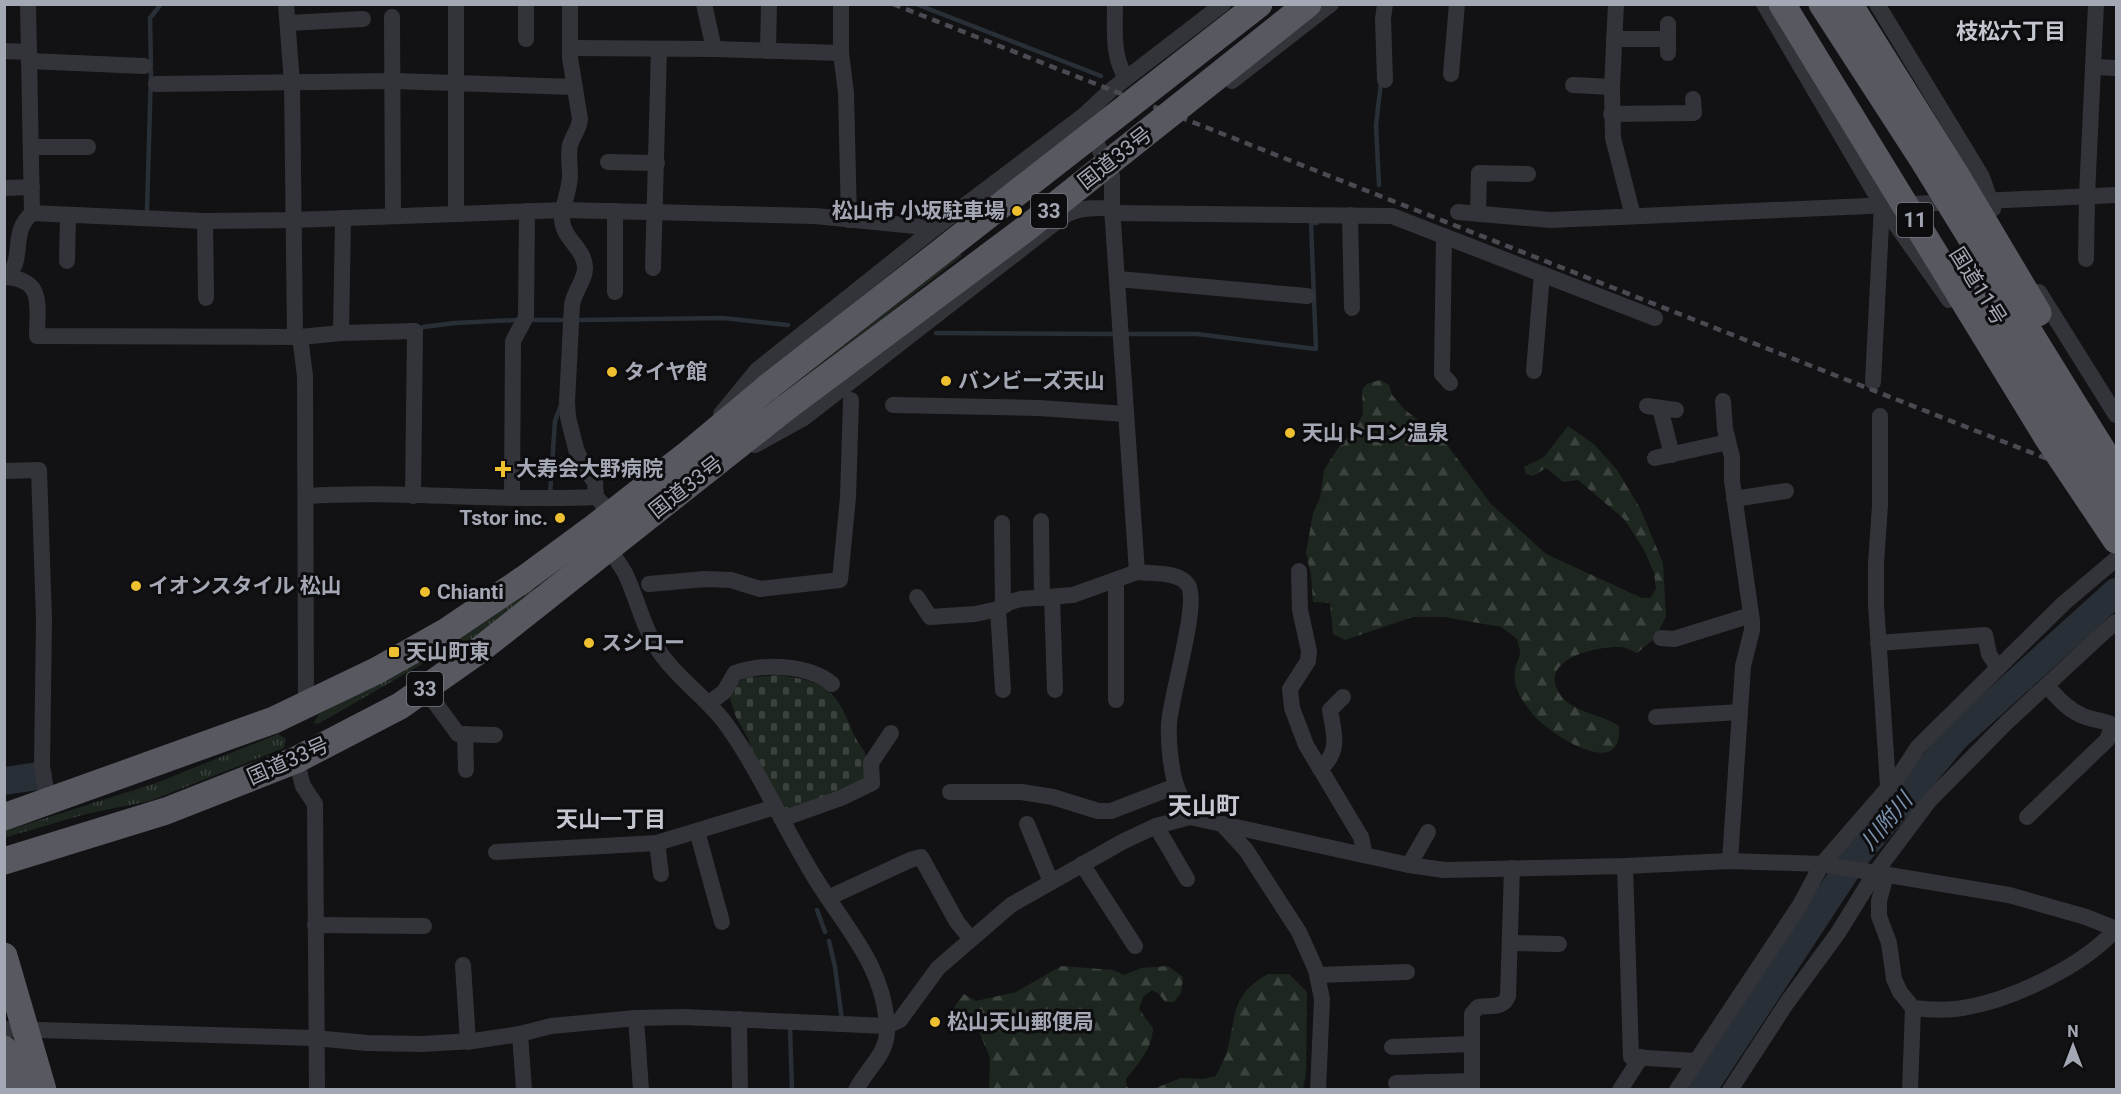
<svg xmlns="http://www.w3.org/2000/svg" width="2121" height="1094" font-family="Roboto,'Noto Sans JP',sans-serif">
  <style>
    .grass { fill: url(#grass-tufts) }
    .forest { fill: url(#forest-firs) }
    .cemetery { fill: url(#cemetery-stones) }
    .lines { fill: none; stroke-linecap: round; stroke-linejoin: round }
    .stream { stroke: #292f37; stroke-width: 4.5 }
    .river { stroke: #292f37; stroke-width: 28 }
    .minor { stroke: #333439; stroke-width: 16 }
    .trunk { stroke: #575860; stroke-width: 27 }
    .rail { stroke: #4a4b52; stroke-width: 4.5; stroke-dasharray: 8 6; stroke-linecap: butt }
    .trunk-bridge { stroke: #575860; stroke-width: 27 }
    .poi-dot { fill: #eec030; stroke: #0d0d0f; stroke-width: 2 }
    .labels { text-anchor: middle; stroke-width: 6; stroke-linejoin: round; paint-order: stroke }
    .shield { fill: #0d0d0f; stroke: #777982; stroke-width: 1.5 }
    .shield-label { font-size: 20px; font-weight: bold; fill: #a4a7b4 }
    .street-label { font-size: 21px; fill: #a4a7b4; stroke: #0d0d0f }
    .poi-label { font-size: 21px; font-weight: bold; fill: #a4a7b4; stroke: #0d0d0f; text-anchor: start }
    .neighbourhood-label { font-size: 22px; font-weight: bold; fill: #c5c7d0; stroke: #0d0d0f }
    .water-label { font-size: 22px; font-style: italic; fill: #7b92af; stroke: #0d0d0f }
    .quarter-label { font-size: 24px; font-weight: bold; fill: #c5c7d0; stroke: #0d0d0f }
  </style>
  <defs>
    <pattern id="grass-tufts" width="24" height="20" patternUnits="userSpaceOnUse" patternTransform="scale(1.5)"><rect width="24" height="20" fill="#1e2620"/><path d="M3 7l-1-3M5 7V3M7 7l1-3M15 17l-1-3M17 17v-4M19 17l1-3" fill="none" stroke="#3c433e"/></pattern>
    <pattern id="forest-firs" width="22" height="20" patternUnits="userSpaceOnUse" patternTransform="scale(1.5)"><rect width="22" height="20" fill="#1e2620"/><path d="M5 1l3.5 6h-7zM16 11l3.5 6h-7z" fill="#3c433e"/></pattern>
    <pattern id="cemetery-stones" width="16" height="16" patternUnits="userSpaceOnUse" patternTransform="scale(1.5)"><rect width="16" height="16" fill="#1e2620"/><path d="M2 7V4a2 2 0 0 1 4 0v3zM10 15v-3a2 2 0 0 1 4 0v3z" fill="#3c433e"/></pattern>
  </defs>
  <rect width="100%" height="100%" fill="#121214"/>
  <!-- grass -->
  <g class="grass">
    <polygon points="960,254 962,256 643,506 641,504"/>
    <path d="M534,587L536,590L467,644L429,660L318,724L314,723L319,714C393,675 466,637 534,587Z"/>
    <polygon points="278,734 286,739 284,748 150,801 86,814 7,837 5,835 5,831 156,783"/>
  </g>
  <!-- forest -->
  <g class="forest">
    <path d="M1380,380L1389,385L1392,395L1404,409L1442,438L1491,504L1546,554L1642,598H1650L1656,589L1654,573L1643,548L1624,519L1578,480L1563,482L1546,468L1533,476L1526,474L1524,467L1544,457L1568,426L1594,444L1617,470L1640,508L1663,563L1666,616L1656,637L1637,653C1632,651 1626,647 1620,647C1597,646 1538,659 1559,693C1573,714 1601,713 1619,726C1623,778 1563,741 1544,725C1536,719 1528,709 1523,701C1516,690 1512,678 1516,666C1517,662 1520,657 1520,653C1520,648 1518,643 1517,639L1501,627L1444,617H1413L1345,640L1333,634L1330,603L1313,602L1311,575L1306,553L1313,513L1320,498L1324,470L1338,448L1355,429L1363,414L1362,389L1367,384Z"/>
    <path d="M1061,966L1113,970L1124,975L1141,968L1168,966L1183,977L1181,993L1174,1002H1165L1159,994L1152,990L1143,997L1139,1009L1153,1028C1152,1049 1139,1063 1126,1079L1127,1087L1131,1089H989L990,1058L979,1031L952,1010L964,994L976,1001L1016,992Z"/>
    <path d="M1268,974H1289L1307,992L1306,1075L1303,1089H1153L1181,1078L1202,1079L1216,1076C1219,1069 1223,1062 1226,1054C1237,1019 1229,995 1268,974Z"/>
  </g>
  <!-- cemetery -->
  <path class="cemetery" d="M779,675C827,682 836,689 854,735C857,741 860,745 864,751C868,758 866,771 866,779L793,811L783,808L752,752L748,738L736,717L730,699L733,688L744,678Z"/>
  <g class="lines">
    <!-- stream -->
    <g class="stream">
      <polyline points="916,4 1101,76"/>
      <polyline points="151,67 150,18 161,4"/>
      <polyline points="1379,185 1376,125 1381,82"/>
      <polyline points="147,211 151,71"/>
      <polyline points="534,320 566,320 566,322"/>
      <polyline points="581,320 723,318 788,325"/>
      <polyline points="423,327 455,323 516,320"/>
      <polyline points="936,333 1112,334"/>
      <polyline points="1127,334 1197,334 1316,349 1311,223 1317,223"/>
      <polyline points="550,494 555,421 561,405"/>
      <polyline points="817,910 825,932"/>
      <polyline points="829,941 835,967 842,1020"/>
      <polyline points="791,1028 790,1028 792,1090"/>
    </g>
    <!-- river -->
    <g class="river">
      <polyline points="4,781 38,776"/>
      <polyline points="1702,1090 1855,857 1955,738 2116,592"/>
    </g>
    <!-- minor -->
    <g class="minor">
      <polyline points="28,4 32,213"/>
      <polyline points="286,4 292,83 295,336"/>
      <polyline points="456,4 456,214"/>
      <polyline points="526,4 526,39"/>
      <path d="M570,4V58L580,119C579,130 573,135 570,145C568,155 570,166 570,177C569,191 563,204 562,218C562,239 584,247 585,267C586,279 574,291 572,305L567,402L568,417L576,449L585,469L595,482L596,497L611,513"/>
      <polyline points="704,4 714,49"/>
      <polyline points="841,4 841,53 846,93 849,220"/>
      <path d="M1115,4C1115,30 1112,56 1126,78"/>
      <polyline points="1616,4 1612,87 1613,138 1633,216"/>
      <polyline points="1764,4 1882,205 1949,300"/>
      <polyline points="1877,4 1982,177 1993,209"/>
      <polyline points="392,17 393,216"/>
      <polyline points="288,23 363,19"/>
      <polyline points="1668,24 1668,53"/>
      <polyline points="1614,39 1668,39"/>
      <polyline points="570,48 714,49 841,53"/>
      <polyline points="4,51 29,52"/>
      <polyline points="768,51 769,4"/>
      <polyline points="29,61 144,66"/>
      <polyline points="2093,67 2116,68"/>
      <polyline points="1451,74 1457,4"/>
      <polyline points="1385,80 1383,19 1385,4"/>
      <polyline points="1232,81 1331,4"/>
      <polyline points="156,84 393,81 574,87"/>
      <polyline points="1573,85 1612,87"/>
      <polyline points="1611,114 1694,113 1693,99"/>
      <polyline points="31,147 88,147"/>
      <polyline points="608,162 657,163"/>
      <polyline points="4,188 32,187"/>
      <path d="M1112,208L1137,572C1151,574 1179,571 1188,585C1200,602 1170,698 1169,724C1168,742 1171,772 1177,788C1181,798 1186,807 1190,817"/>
      <polyline points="615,211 615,292"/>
      <polyline points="1458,212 1551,220 2116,195"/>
      <polyline points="1112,213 1392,216 1655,318"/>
      <polyline points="1478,214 1479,173 1528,174"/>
      <polyline points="1350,215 1352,308"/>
      <polyline points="205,221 206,298"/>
      <polyline points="1444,236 1442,374 1450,383"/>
      <polyline points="2086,259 2087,195 2096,4"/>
      <polyline points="67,261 68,215"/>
      <polyline points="653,268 659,49"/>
      <path d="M4,277C45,279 37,305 37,336L300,337L305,376L306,706"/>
      <path d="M7,277C10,273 13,268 15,264C21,243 14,230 32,213L205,221L293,220L563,210L815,216L935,228"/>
      <polyline points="1118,279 1307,296"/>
      <polyline points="2039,292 2116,415"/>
      <polyline points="341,333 343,218"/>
      <polyline points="300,337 341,333 415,331 413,496"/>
      <polyline points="1534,371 1542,274"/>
      <polyline points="1873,382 1882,205"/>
      <polyline points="1723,401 1725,429 1732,457 1732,481 1752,621 1752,630 1743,666 1730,861"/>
      <polyline points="893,405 1039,408 1126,414"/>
      <polyline points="1647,406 1676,410"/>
      <polyline points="1660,408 1672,455"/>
      <polyline points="721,414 757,370 935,228 1083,116 1111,90 1223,4"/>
      <polyline points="1880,416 1880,505 1876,564 1876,604 1888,786"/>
      <path d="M755,445L804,418L1064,216C1080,207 1093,208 1112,208V176L1089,127"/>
      <polyline points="1655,458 1728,442"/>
      <polyline points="4,471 39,470 44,620 42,767 48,801"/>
      <path d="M306,496C402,490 499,502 596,497"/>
      <polyline points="512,498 513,341 526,317 527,211"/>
      <polyline points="1734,499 1786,491"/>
      <polyline points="1041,521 1042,598"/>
      <polyline points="1002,523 1003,606"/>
      <path d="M604,540C610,552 620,563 626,575C638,601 644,631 661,654C679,680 707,698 726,724C759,770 782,824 812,873C842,924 884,964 887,1026C889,1054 868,1066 856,1090"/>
      <polyline points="1299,571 1300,610 1309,651 1308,661 1290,689 1292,708 1306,745 1361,837 1365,855"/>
      <polyline points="1116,581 1116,700"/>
      <polyline points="649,584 705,579 731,580 760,589 840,580 848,497 851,400"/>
      <polyline points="917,597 930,617 975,614 998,609 1010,602 1021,599 1073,595 1137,572"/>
      <polyline points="1052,597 1055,690"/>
      <polyline points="998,609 1003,690"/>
      <polyline points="1661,638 1674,639 1751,615"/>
      <polyline points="1878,643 1985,635 1989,654 1998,668"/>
      <polyline points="425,689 458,734 495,735"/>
      <path d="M709,703L724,692L735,673C763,663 808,664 832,684"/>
      <polyline points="1656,717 1740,712"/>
      <polyline points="465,734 466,770"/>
      <polyline points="296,760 303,786 315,804 317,1090"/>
      <path d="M1320,769C1341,751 1334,734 1330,710L1343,697"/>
      <polyline points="950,792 1021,792 1053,797 1098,811 1111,811 1176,786"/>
      <path d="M2027,817L2107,740L2111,730V724C2102,720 2092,720 2083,716C2068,710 2058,698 2047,686"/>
      <polyline points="782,819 841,798 872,783 871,763 891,733"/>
      <polyline points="1027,824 1051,882"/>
      <polyline points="1222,824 1246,850 1299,932 1316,970 1322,999 1318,1090"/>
      <polyline points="1156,826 1187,879"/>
      <polyline points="697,831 722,922"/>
      <polyline points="657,843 661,874"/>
      <polyline points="496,852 657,843 775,807"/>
      <polyline points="1082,864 1135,946"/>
      <polyline points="1409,865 1428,832"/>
      <polyline points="1625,866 1631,1057 1696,1061"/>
      <path d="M1886,875L1879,901V916L1889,943L1894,979L1900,992L1913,1008C1931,1010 1950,1011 1968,1007C2016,998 2084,965 2116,929"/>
      <polyline points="828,898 910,860 921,857 957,922 971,939"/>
      <polyline points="315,925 424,926"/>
      <polyline points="1510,943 1559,944"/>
      <polyline points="463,965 468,1042"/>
      <polyline points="1317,975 1407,972"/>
      <polyline points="636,1018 641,1090"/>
      <polyline points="739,1019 740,1090"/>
      <polyline points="4,1029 315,1038 367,1043 421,1044 473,1041 520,1034 551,1026 636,1018 683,1017 887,1026 900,1020 938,968 1011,905 1122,842 1156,826 1190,817 1409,865 1444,870 1625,866 1730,861 1822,864 2009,895 2086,917 2116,929"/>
      <polyline points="520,1034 524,1090"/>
      <polyline points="1392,1047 1472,1044"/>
      <polyline points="1396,1083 1472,1081"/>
      <path d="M1472,1090V1014L1478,1007C1489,1005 1504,1009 1508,996L1512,868"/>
      <polyline points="1620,1090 1641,1057"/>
      <polyline points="1677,1090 1800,905 1822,864 1901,773 1918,747 2064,603 2116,559"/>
      <polyline points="1730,1090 1786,1004 1838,933 1875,873 1929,801 2006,723 2103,633 2116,622"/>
      <polyline points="1910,1090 1913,1008"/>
    </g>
    <!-- trunk -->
    <g class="trunk">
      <polyline points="2081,416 2116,472"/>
      <polyline points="4,817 274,720 376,671 447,631 524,579 596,526 689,453 768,387"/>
      <polyline points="4,861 166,811 296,760 400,706 477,652 784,409"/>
      <polyline points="4,956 43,1090"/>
      <polyline points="4,1049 16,1090"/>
    </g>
    <!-- rail -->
    <polyline class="rail" points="893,4 2116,486"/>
    <!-- trunk-bridge -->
    <g class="trunk-bridge">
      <polyline points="1782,4 2047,437 2116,540"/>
      <polyline points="1822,4 1923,160 2081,416"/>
      <polyline points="1849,4 1956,175 2038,313"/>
      <polyline points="1971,275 2114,505"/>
      <polyline points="768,387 1259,4"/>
      <polyline points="784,409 1028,227 1308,4"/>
    </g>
  </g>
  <!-- markers -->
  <g class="poi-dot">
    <circle cx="1017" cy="211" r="6"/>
    <circle cx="612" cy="372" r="6"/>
    <circle cx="946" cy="381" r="6"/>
    <circle cx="1290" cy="433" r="6"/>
    <path d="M500 460h6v6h6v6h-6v6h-6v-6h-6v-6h6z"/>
    <circle cx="560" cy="518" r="6"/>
    <circle cx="136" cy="586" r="6"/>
    <circle cx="425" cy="592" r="6"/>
    <circle cx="589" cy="643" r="6"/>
    <rect x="388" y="646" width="12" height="12" rx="3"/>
    <circle cx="935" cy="1022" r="6"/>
  </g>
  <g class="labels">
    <!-- shield labels -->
    <g class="shield">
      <rect x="1031" y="194" width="36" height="34" rx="4.5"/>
      <rect x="1897" y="203" width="36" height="34" rx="4.5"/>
      <rect x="407" y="672" width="36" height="34" rx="4.5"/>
    </g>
    <g class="shield-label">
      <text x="1049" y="218">33</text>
      <text x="1915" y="227">11</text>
      <text x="425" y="696">33</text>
    </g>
    <!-- street labels -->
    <g class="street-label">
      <text transform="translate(1115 158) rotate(-38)" y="7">国道33号</text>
      <text transform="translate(1978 286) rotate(58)" y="7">国道11号</text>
      <text transform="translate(686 487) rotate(-38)" y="7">国道33号</text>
      <text transform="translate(288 761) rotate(-24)" y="7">国道33号</text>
    </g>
    <!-- poi labels -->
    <g class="poi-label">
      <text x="1005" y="218" text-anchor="end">松山市 小坂駐車場</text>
      <text x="624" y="379">タイヤ館</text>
      <text x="958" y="388">バンビーズ天山</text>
      <text x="1302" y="440">天山トロン温泉</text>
      <text x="516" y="476">大寿会大野病院</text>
      <text x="548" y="525" text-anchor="end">Tstor inc.</text>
      <text x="148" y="593">イオンスタイル 松山</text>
      <text x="437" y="599">Chianti</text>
      <text x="601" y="650">スシロー</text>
      <text x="406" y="659">天山町東</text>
      <text x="947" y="1029">松山天山郵便局</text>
    </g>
    <!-- neighbourhood labels -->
    <g class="neighbourhood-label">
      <text x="2011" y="39">枝松六丁目</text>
      <text x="611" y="827">天山一丁目</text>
    </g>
    <!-- water labels -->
    <g class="water-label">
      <text transform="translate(1886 821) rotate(-50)" y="8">川附川</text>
    </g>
    <!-- quarter labels -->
    <g class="quarter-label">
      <text x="1204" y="814">天山町</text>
    </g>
  </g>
  <!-- border -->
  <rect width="2121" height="1094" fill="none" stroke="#a4a7b4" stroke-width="12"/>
  <!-- north arrow -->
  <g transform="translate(2073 1046)" stroke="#0d0d0f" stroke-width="4.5" paint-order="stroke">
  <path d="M0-4.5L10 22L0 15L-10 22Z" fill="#a4a7b4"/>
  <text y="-9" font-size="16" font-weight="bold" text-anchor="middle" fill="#a4a7b4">N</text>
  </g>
</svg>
